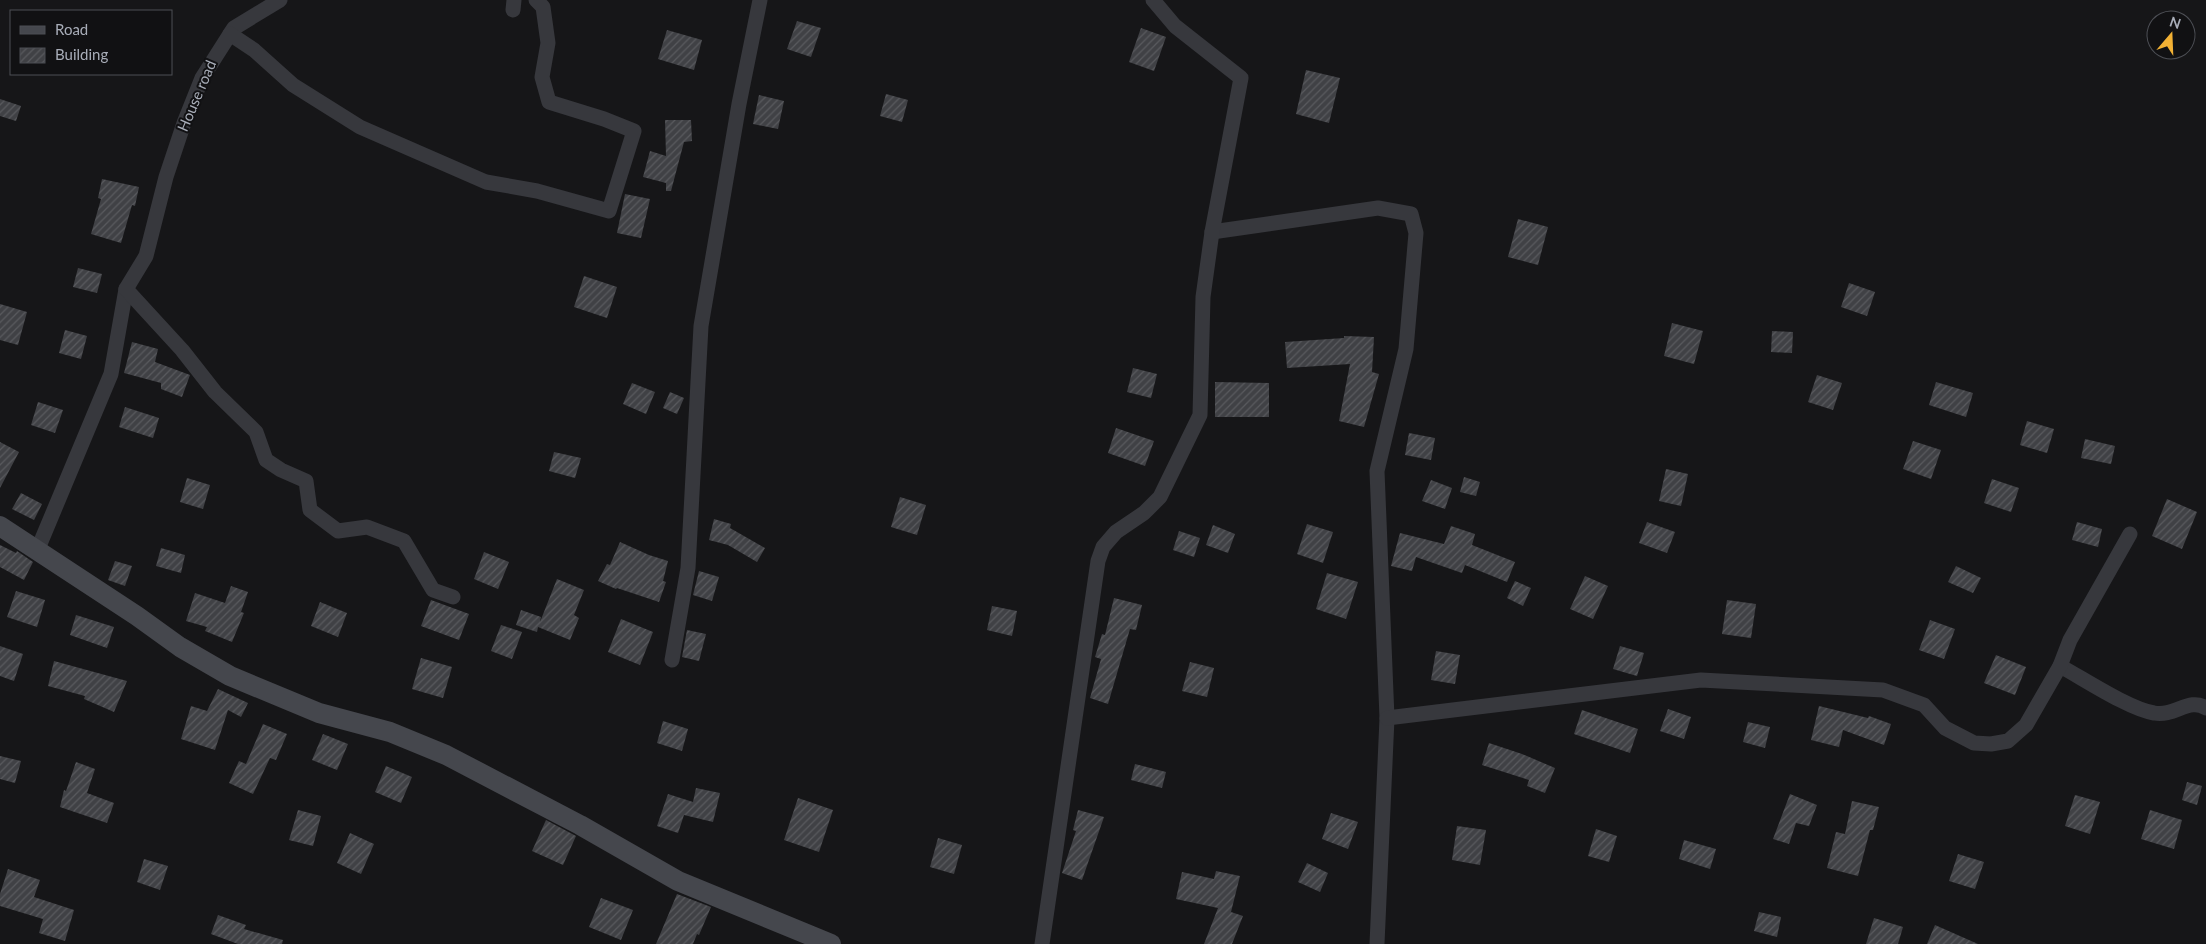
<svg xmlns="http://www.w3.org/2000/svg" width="2206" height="944" font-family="Lato,sans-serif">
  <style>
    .building { fill: url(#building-hatch) }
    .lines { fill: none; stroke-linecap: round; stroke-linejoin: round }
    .street { stroke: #37383d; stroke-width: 15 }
    .secondary { stroke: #45474d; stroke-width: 20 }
    .labels { text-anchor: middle; stroke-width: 4; stroke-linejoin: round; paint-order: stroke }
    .street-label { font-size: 15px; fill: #a8adb8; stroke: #111113 }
  </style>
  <defs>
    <pattern id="building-hatch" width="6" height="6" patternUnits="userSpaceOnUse" patternTransform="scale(1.25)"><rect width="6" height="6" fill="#404145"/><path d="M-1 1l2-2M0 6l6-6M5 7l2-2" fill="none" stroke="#595a5e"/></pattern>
  </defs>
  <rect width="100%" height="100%" fill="#161618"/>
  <!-- building -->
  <g class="building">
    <polygon points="797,21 821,28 811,57 787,49"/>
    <polygon points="1141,28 1166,37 1154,71 1129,62"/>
    <polygon points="667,30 702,40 694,70 658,59"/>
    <polygon points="1306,70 1340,78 1329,123 1296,114"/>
    <polygon points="886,94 908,100 902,122 880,116"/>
    <polygon points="759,95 784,101 778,129 753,124"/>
    <polygon points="0,99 21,106 16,121 0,116"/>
    <polygon points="665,120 691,120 692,141 684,142 671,191 666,191 666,183 643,177 650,151 666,156"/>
    <polygon points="102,179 139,187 135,206 132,205 121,243 91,234 101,199 98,198"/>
    <polygon points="625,194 650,199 641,238 617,233"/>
    <polygon points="1518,219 1548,227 1538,265 1508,257"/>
    <polygon points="78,268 102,274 97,293 73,287"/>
    <polygon points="584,276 617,287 607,318 574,307"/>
    <polygon points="1849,283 1875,292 1867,316 1841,307"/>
    <polygon points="0,304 27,312 18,345 0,340"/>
    <polygon points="1672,323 1703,331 1694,364 1664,356"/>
    <polygon points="65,330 87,336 81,359 59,353"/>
    <polygon points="1772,331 1793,332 1792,353 1771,352"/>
    <polygon points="1344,336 1374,337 1372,372 1379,374 1364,427 1339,421 1350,364 1287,368 1285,342 1344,338"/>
    <polygon points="132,342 158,349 155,362 190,375 182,397 161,389 161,383 124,373"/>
    <polygon points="1133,368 1157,374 1151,398 1127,392"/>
    <polygon points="1817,375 1842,383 1833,410 1808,402"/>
    <polygon points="1215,382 1269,383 1269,417 1215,417"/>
    <polygon points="1936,382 1973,393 1966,417 1929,405"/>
    <polygon points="632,383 655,392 646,414 623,404"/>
    <polygon points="670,392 684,398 677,414 663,408"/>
    <polygon points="38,402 63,410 55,433 31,425"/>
    <polygon points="125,407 159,418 153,438 119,427"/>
    <polygon points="2027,421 2054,429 2047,453 2020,445"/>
    <polygon points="1116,428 1154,441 1145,466 1108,453"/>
    <polygon points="1409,433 1435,438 1431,460 1405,455"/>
    <polygon points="2085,439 2115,446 2111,464 2081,458"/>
    <polygon points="1913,441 1941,450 1931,479 1903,469"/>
    <polygon points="0,442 19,452 0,488"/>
    <polygon points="554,452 581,458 575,478 549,471"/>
    <polygon points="1666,469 1688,474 1681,506 1659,501"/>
    <polygon points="1464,477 1480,482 1476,496 1460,492"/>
    <polygon points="187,478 210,485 203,509 180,502"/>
    <polygon points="1992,479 2019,488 2011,512 1984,503"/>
    <polygon points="1431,480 1452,488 1445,509 1422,501"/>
    <polygon points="21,493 42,504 34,520 12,509"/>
    <polygon points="900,497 926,505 917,535 891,527"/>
    <polygon points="2167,499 2197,512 2182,549 2152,536"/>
    <polygon points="714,519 731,524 730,528 765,548 757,562 728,545 709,540"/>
    <polygon points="1647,522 1675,532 1667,553 1639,543"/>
    <polygon points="2077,522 2102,529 2098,547 2072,540"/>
    <polygon points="1307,524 1333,532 1323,563 1297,554"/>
    <polygon points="1213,525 1235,534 1228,553 1206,545"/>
    <polygon points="1451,526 1475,534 1472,545 1515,562 1507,582 1465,565 1462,573 1416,557 1412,571 1391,566 1400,533 1444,544"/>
    <polygon points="1179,531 1200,538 1194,557 1173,550"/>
    <polygon points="620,542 649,555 668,561 663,581 666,582 659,602 617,588 616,589 598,581 607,564 610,565"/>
    <polygon points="0,545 16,553 17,551 33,562 24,580 0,567"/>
    <polygon points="161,548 185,555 181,573 156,566"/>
    <polygon points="484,552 509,562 498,589 474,579"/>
    <polygon points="115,561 132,566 125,586 108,580"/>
    <polygon points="1956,566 1981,578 1973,593 1948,582"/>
    <polygon points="699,571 719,577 712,601 693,595"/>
    <polygon points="1327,573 1358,582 1346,619 1316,609"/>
    <polygon points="1585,576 1608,586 1593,619 1570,609"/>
    <polygon points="557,579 584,590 574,615 579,618 570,640 538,627 537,632 516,625 521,610 541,617 540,622"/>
    <polygon points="1515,581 1531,588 1523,606 1507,598"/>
    <polygon points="231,586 248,592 241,612 244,613 232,642 205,631 207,627 186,621 195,593 225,603"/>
    <polygon points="16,591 45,600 37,627 7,617"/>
    <polygon points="1114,598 1142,605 1136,630 1130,629 1108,704 1090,698 1101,659 1095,657 1102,634 1105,635"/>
    <polygon points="431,600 469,614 459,640 421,626"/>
    <polygon points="1727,600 1756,604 1751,638 1722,634"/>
    <polygon points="320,602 347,613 338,637 311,626"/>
    <polygon points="992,606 1017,611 1012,636 987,630"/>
    <polygon points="76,615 114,627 107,648 70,635"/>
    <polygon points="621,619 653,632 640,665 608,652"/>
    <polygon points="1930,620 1955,629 1944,659 1919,650"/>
    <polygon points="501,625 522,632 512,659 491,651"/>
    <polygon points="687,630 706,634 699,661 682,657"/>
    <polygon points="0,646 23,654 14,681 0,676"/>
    <polygon points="1620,646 1644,653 1637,676 1613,669"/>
    <polygon points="1436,651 1460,655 1455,684 1431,680"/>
    <polygon points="1996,655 2026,667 2015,695 1984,683"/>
    <polygon points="421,658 452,667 443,698 412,689"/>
    <polygon points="54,661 127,681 114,712 84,699 85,696 48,686"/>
    <polygon points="1190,662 1214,668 1207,697 1182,691"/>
    <polygon points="218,689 248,703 241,717 228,710 215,750 181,739 191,706 207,711"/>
    <polygon points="1819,706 1868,718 1869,716 1891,724 1884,745 1843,730 1839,747 1811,740"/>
    <polygon points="1668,709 1691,717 1684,739 1660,731"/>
    <polygon points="1582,710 1638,729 1630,753 1574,734"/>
    <polygon points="663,721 688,729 682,751 657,743"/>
    <polygon points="1748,722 1770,727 1765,748 1743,742"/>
    <polygon points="263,724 287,734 276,760 270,758 253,794 229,783 239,761 246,764"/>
    <polygon points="323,734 348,744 337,770 312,760"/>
    <polygon points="1489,743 1522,754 1555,768 1545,793 1527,786 1529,780 1482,765"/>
    <polygon points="0,756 21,761 15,783 0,779"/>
    <polygon points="76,762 95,769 87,793 114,803 107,823 60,807 64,790 66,791"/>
    <polygon points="1135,764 1166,772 1162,788 1131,780"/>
    <polygon points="386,766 412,777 401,803 375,792"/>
    <polygon points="2187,782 2202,786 2197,805 2182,800"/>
    <polygon points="696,788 720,793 713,822 684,815 678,833 657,826 668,794 693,802"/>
    <polygon points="1790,794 1817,805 1809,826 1796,823 1789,844 1773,839"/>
    <polygon points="2075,795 2100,802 2090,834 2065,826"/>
    <polygon points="798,798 833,810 819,852 784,840"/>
    <polygon points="1852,801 1879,807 1873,830 1870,830 1858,876 1827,868 1836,832 1845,834"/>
    <polygon points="298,810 321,816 313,846 289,840"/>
    <polygon points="1078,810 1104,817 1082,880 1062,873 1076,831 1073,830"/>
    <polygon points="2150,810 2182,820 2174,849 2141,839"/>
    <polygon points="1331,813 1358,822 1348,849 1322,839"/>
    <polygon points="546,820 576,836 563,865 532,851"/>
    <polygon points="1457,826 1486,830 1480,865 1452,860"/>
    <polygon points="1596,829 1617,836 1609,862 1588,856"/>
    <polygon points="350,833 374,844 361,874 337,863"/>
    <polygon points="938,838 962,845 954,874 930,867"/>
    <polygon points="1684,840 1716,849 1710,869 1679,859"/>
    <polygon points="1958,854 1984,862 1975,889 1949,881"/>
    <polygon points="144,859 168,866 160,890 137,882"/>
    <polygon points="1307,863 1328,873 1320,892 1298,882"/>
    <polygon points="8,869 40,880 34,897 74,910 65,941 39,933 43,919 0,906 0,894"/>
    <polygon points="1216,871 1240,876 1231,912 1243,916 1232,944 1204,944 1218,908 1176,899 1182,872 1214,879"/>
    <polygon points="677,894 711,907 699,935 697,934 693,944 656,944"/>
    <polygon points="601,898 633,910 621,940 589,927"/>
    <polygon points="1759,912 1781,917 1777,937 1754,931"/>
    <polygon points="218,915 246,925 244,929 283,940 282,944 238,944 211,934"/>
    <polygon points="1874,918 1903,927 1898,944 1866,944"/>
    <polygon points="1935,925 1978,944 1927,944"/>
  </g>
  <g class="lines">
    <!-- street -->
    <g class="street">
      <polyline points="513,10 514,0"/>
      <polyline points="230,34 234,28 280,0"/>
      <polyline points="1212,232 1378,208 1411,214 1416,233 1406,349 1377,471 1387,718 1377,944"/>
      <polyline points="37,551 111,374 126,289"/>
      <polyline points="453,597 433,590 404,541 367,527 338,531 310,510 306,481 281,470 266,460 256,432 215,392 182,350 126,289 146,256 166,177 184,123 202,78 230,34 254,50 293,85 360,127 486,182 537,191 609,211 634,131 604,119 549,102 542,77 548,43 543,7 536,0"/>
      <polyline points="672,660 688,568 701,326 739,104 760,0"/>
      <path d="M2060,666C2084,679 2129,709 2154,713C2175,717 2189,697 2206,708"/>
      <polyline points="1387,718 1701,680 1883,690 1924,705 1945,728 1974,743 1991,744 2008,741 2026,725 2060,666 2070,640 2130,534"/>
      <polyline points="1042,944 1098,561 1103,547 1116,532 1144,513 1160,497 1200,415 1203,297 1212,232 1241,78 1175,26 1153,0"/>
    </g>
    <!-- secondary -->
    <polyline class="secondary" points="0,526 137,616 180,647 230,676 319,713 390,732 446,755 580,825 678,881 831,944"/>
  </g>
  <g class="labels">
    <!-- street labels -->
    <g class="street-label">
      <text transform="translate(197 96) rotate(-67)" y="5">House road</text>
    </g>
  </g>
  <!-- legend -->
  <rect x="10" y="10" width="162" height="65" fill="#111113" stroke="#4d4f55"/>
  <rect x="20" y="26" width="25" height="8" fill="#45474d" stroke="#4d4f55"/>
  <text x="55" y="35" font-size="15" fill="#a8adb8">Road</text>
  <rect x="20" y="48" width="25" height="15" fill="url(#building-hatch)" stroke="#4d4f55"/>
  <text x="55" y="60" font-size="15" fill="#a8adb8">Building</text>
  <!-- north arrow -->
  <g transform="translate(2171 35) rotate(19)"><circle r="24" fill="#111113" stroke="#4d4f55"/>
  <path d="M0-4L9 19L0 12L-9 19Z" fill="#f2b134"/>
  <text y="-8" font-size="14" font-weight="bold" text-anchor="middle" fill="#a8adb8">N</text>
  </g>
</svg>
